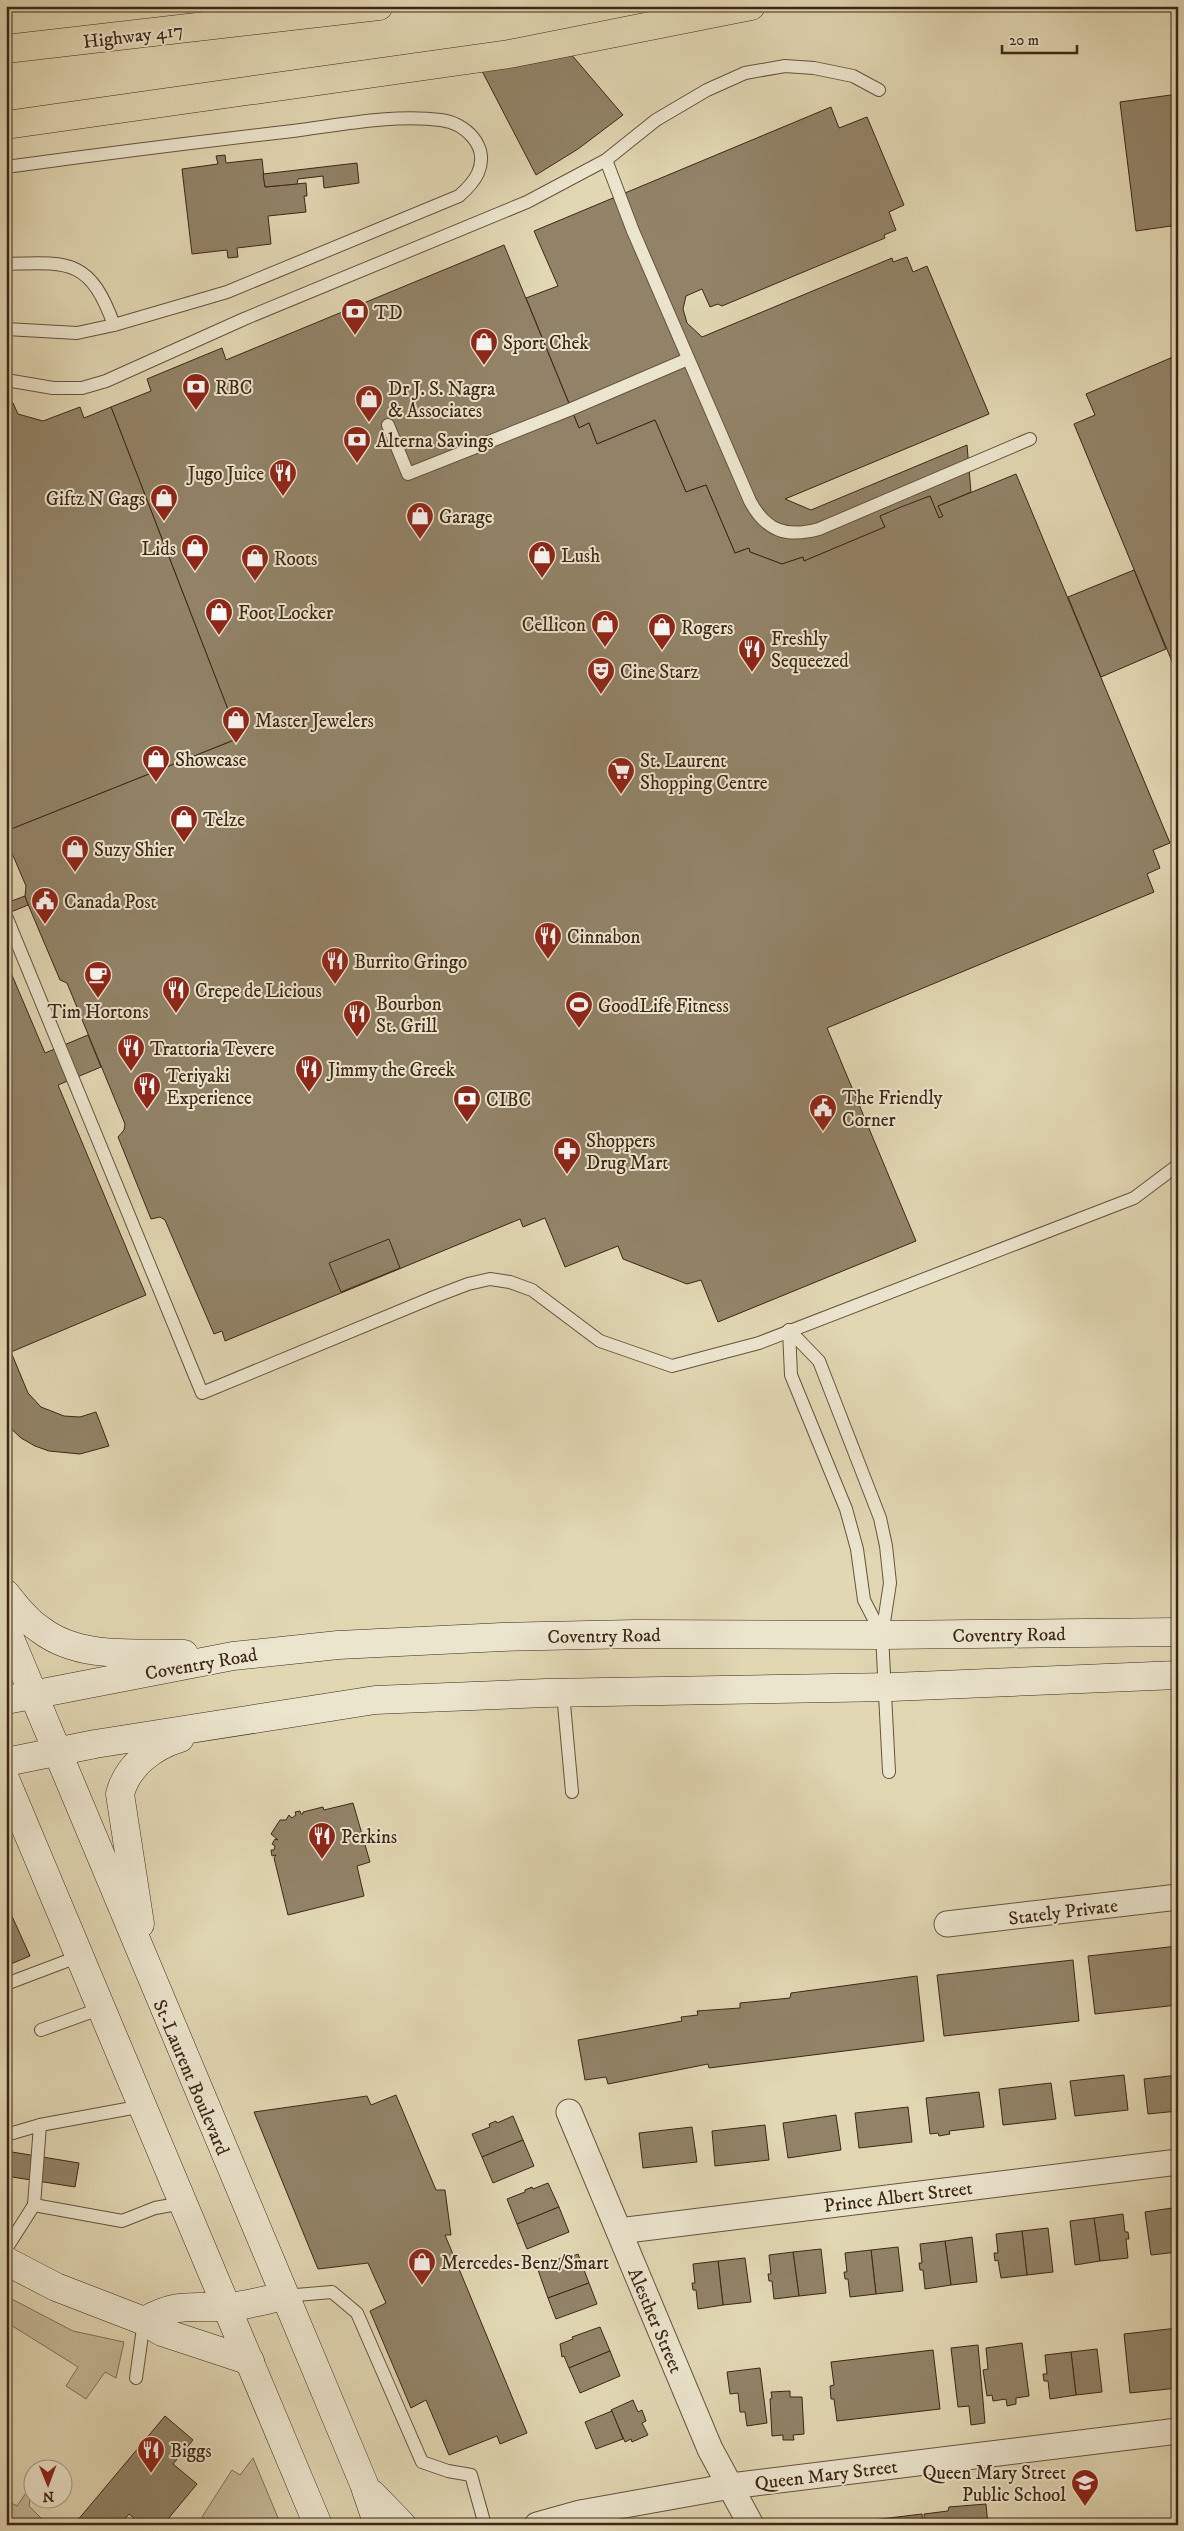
<svg xmlns="http://www.w3.org/2000/svg" width="1184" height="2531" font-family="'IM FELL DW Pica',serif">
  <style>
    .green { fill: #c5b998; stroke: #817058 }
    .building { fill: #928368; stroke: #3d2717 }
    .lines { fill: none; stroke-linecap: round; stroke-linejoin: round }
    .lane-casing { stroke: #66533e; stroke-width: 14 }
    .street-casing { stroke: #66533e; stroke-width: 27 }
    .secondary-casing { stroke: #3d2717; stroke-width: 29 }
    .highway-casing { stroke: #3d2717; stroke-width: 29 }
    .lane { stroke: #ece5ce; stroke-width: 12 }
    .street { stroke: #ece5ce; stroke-width: 25 }
    .secondary { stroke: #ece5ce; stroke-width: 28 }
    .highway { stroke: #e1d7b3; stroke-width: 28 }
    .labels { text-anchor: middle; stroke-width: 4; stroke-linejoin: round; paint-order: stroke }
    .street-label { font-size: 19px; fill: #3d2717; stroke: #ece5ce }
    .poi-label { font-size: 19px; fill: #3d2717; stroke: #ece5ce; text-anchor: start }
  </style>
  <rect width="100%" height="100%" fill="#e1d7b3"/>
  <filter id="stains"><feTurbulence type="fractalNoise" baseFrequency=".004" numOctaves="4"/><feColorMatrix values="0 0 0 0 .2 0 0 0 0 .09 0 0 0 0 .02 0 0 0 .5 -.17"/></filter>
  <radialGradient id="worn" r=".72"><stop offset=".6" stop-color="#630" stop-opacity="0"/><stop offset="1" stop-color="#630" stop-opacity=".3"/></radialGradient>
  <!-- green -->
  <g class="green">
    <polygon points="6,2296 73,2331 124,2342 116,2378 105,2372 86,2399 66,2386 78,2367 6,2322"/>
    <polygon points="253,2458 281,2525 212,2525 202,2517 232,2470 240,2475"/>
    <polygon points="32,2484 29,2506 48,2525 9,2525 6,2519 6,2500 17,2506"/>
  </g>
  <!-- building -->
  <g class="building">
    <polygon points="570,53 623,115 578,149 536,175 482,71"/>
    <polygon points="1178,94 1178,225 1136,231 1120,102"/>
    <polygon points="831,107 839,128 867,117 904,205 889,212 896,230 884,235 885,238 722,306 718,304 710,307 702,289 686,296 683,309 687,323 702,337 892,258 893,262 907,257 913,272 927,266 989,414 785,499 811,510 967,445 971,492 938,506 943,516 939,518 930,496 880,516 885,527 804,561 803,557 782,564 750,552 749,548 735,553 706,485 686,492 655,420 597,444 589,423 579,428 526,298 558,286 534,231"/>
    <polygon points="225,155 226,163 262,159 265,187 306,183 307,196 304,196 306,212 268,216 271,244 237,248 238,257 228,258 227,250 192,254 182,169 218,164 216,156"/>
    <polygon points="357,163 359,183 324,188 323,176 298,179 297,184 265,187 263,174"/>
    <polygon points="504,245 579,428 589,423 597,444 655,420 686,492 706,485 735,553 749,548 750,552 782,564 803,557 804,561 885,527 880,516 901,507 930,496 939,518 943,516 938,506 1016,474 1170,843 1153,850 1160,868 1147,874 1154,892 827,1028 916,1241 718,1322 701,1280 687,1284 623,1259 618,1246 565,1267 545,1218 523,1227 520,1219 225,1341 222,1331 214,1334 165,1220 160,1217 151,1219 118,1137 124,1130 125,1124 67,983 60,980 27,902 25,896 26,886 6,839 6,831 239,738 111,407 151,391 147,379 200,357 222,348 226,360"/>
    <polygon points="1173,357 1178,369 1178,676 1074,424 1095,415 1086,394"/>
    <polygon points="6,401 13,403 18,414 43,421 80,407 84,418 111,407 239,738 6,831"/>
    <polygon points="1134,570 1166,649 1101,677 1068,597"/>
    <polygon points="25,896 28,905 6,914 6,903"/>
    <polygon points="6,961 45,1053 88,1035 94,1050 101,1067 58,1085 146,1295 11,1352 28,1393 41,1407 64,1416 80,1417 96,1412 109,1446 80,1454 49,1451 35,1446 21,1438 6,1424"/>
    <polygon points="389,1239 400,1268 341,1292 329,1263"/>
    <polygon points="353,1803 370,1862 357,1866 364,1896 288,1915 274,1858 276,1855 272,1856 271,1850 274,1850 275,1846 272,1844 275,1839 278,1840 271,1834 280,1820 286,1820 289,1815 292,1818 296,1815 295,1812 300,1811 301,1814 303,1814 303,1812 323,1807 324,1810"/>
    <polygon points="6,1903 30,1956 6,1966"/>
    <polygon points="1178,1946 1178,2005 1095,2014 1088,1956"/>
    <polygon points="1073,1960 1079,2021 944,2036 937,1975"/>
    <polygon points="917,1976 924,2041 709,2068 708,2064 608,2084 606,2077 585,2080 578,2040 682,2021 681,2017 698,2015 697,2011 740,2008 740,2003 790,1998 791,1993"/>
    <polygon points="1124,2075 1128,2110 1075,2116 1070,2081"/>
    <polygon points="1178,2075 1178,2111 1148,2114 1144,2079"/>
    <polygon points="1051,2083 1056,2119 1003,2125 999,2089"/>
    <polygon points="979,2092 984,2127 949,2131 950,2134 939,2136 938,2133 930,2134 926,2098"/>
    <polygon points="396,2095 436,2190 445,2190 451,2235 445,2235 527,2433 500,2444 497,2436 449,2455 426,2400 411,2408 370,2311 386,2303 368,2263 318,2269 254,2112 367,2096 371,2105"/>
    <polygon points="908,2107 912,2142 859,2148 855,2113"/>
    <polygon points="836,2115 841,2150 788,2158 783,2123"/>
    <polygon points="513,2116 523,2140 482,2157 472,2134 490,2127 489,2124 496,2121 497,2123"/>
    <polygon points="765,2125 769,2160 715,2166 712,2131"/>
    <polygon points="692,2127 697,2162 643,2168 639,2133"/>
    <polygon points="523,2140 534,2166 493,2183 482,2157"/>
    <polygon points="6,2151 79,2163 75,2187 6,2176"/>
    <polygon points="548,2183 559,2207 517,2224 507,2199 525,2192 525,2190 532,2187 533,2189"/>
    <polygon points="559,2207 569,2232 527,2249 517,2224"/>
    <polygon points="1172,2208 1178,2208 1178,2248"/>
    <polygon points="1172,2208 1178,2252 1151,2255 1145,2212"/>
    <polygon points="1123,2214 1125,2232 1128,2232 1129,2239 1126,2239 1128,2258 1100,2261 1094,2218"/>
    <polygon points="1094,2218 1100,2261 1075,2265 1070,2221"/>
    <polygon points="1048,2228 1053,2272 1027,2275 1022,2231"/>
    <polygon points="1022,2231 1027,2275 1001,2278 998,2260 995,2261 994,2253 998,2253 996,2234"/>
    <polygon points="972,2237 977,2282 951,2285 945,2241"/>
    <polygon points="945,2241 951,2285 925,2289 923,2270 920,2270 919,2263 922,2263 920,2244"/>
    <polygon points="898,2247 903,2291 876,2294 871,2250"/>
    <polygon points="821,2249 826,2293 799,2296 793,2252"/>
    <polygon points="871,2250 876,2294 850,2297 848,2279 845,2279 844,2272 847,2272 845,2253"/>
    <polygon points="793,2252 799,2296 774,2299 772,2281 769,2281 768,2274 771,2274 769,2255"/>
    <polygon points="578,2254 589,2283 548,2298 538,2270 555,2264 554,2261 561,2258 562,2260"/>
    <polygon points="745,2258 751,2302 723,2305 718,2261"/>
    <polygon points="718,2261 723,2305 698,2309 696,2290 693,2290 692,2283 695,2283 693,2264"/>
    <polygon points="589,2283 597,2304 556,2319 548,2298"/>
    <polygon points="600,2327 610,2351 569,2368 564,2356 562,2357 560,2344 573,2339 572,2337"/>
    <polygon points="1178,2328 1178,2388 1130,2393 1124,2334"/>
    <polygon points="1022,2343 1029,2396 1016,2398 1016,2404 1007,2406 1006,2399 993,2401 992,2395 987,2396 983,2370 988,2369 986,2348"/>
    <polygon points="978,2345 985,2423 971,2425 969,2406 958,2407 951,2348"/>
    <polygon points="1097,2349 1102,2392 1076,2395 1071,2352"/>
    <polygon points="933,2350 940,2409 837,2421 834,2399 831,2399 830,2386 834,2385 831,2362"/>
    <polygon points="610,2351 620,2376 580,2393 569,2368"/>
    <polygon points="1071,2352 1076,2395 1050,2399 1048,2381 1044,2381 1043,2374 1047,2374 1045,2355"/>
    <polygon points="760,2368 767,2423 747,2426 745,2412 740,2412 738,2393 730,2394 727,2372"/>
    <polygon points="790,2391 790,2397 802,2397 804,2434 793,2435 794,2440 783,2440 783,2435 772,2436 770,2399 772,2398 771,2392"/>
    <polygon points="633,2400 638,2412 642,2410 646,2421 642,2423 648,2435 632,2442 631,2439 625,2442 611,2410"/>
    <polygon points="612,2411 623,2439 596,2449 585,2422"/>
    <polygon points="165,2416 193,2440 173,2464 197,2484 163,2525 142,2525 129,2514 120,2525 82,2525 77,2521"/>
    <polygon points="986,2504 988,2525 925,2525 924,2514 948,2511 949,2507"/>
    <polygon points="922,2514 923,2525 865,2525 864,2521"/>
  </g>
  <g class="lines">
    <defs>
      <g id="lane">
        <path d="M606,160L633,231L750,501C766,531 786,538 819,529L1030,439"/>
        <path d="M6,167C102,154 197,142 293,131C340,125 393,114 441,120C465,123 490,146 478,173C474,182 467,189 459,196L227,292L114,325L77,333L6,329"/>
        <path d="M6,264C70,262 90,259 114,325"/>
        <polyline points="6,380 53,388 82,388 106,381 244,319 527,202 606,160 656,120 707,90 745,73 785,66 814,68 853,76 879,90"/>
        <polyline points="388,425 408,474 569,410 688,359"/>
        <polyline points="6,916 202,1393 434,1297 468,1284 490,1279 510,1282 532,1290 600,1341 672,1366 759,1343 1134,1198 1178,1165"/>
        <polyline points="789,1330 819,1361 880,1518 886,1546 890,1583 882,1635 889,1772"/>
        <polyline points="789,1330 791,1375 846,1509 857,1549 864,1600 882,1635"/>
        <polyline points="563,1693 572,1792"/>
        <polyline points="6,1984 80,1956"/>
        <polyline points="41,2030 102,2008"/>
        <polyline points="40,2125 34,2205 122,2221 155,2208 183,2203"/>
        <polyline points="6,2135 40,2125 143,2106"/>
        <polyline points="6,2249 34,2205"/>
        <polyline points="284,2296 332,2292 357,2313 422,2462 448,2471 471,2475 485,2525"/>
        <polyline points="136,2378 144,2321"/>
      </g>
      <g id="street">
        <polyline points="947,1924 1178,1897"/>
        <polyline points="569,2112 710,2449 751,2525"/>
        <polyline points="619,2231 1178,2162"/>
        <polyline points="537,2525 580,2513 731,2486 1178,2431"/>
      </g>
      <g id="secondary">
        <path d="M6,1594C16,1607 27,1621 41,1630C80,1660 138,1652 184,1654"/>
        <polyline points="6,1629 364,2484 378,2525"/>
        <polyline points="6,1700 233,1656 338,1645 502,1637 635,1634 882,1635 1178,1632"/>
        <polyline points="6,1762 95,1744 375,1700 546,1693 892,1687 1178,1675"/>
        <polyline points="6,1781 318,2525"/>
        <path d="M140,1924L120,1794C127,1766 153,1746 180,1738"/>
        <polyline points="6,2261 56,2287 144,2321 162,2332 250,2361"/>
        <path d="M144,2321C179,2302 190,2308 226,2307C245,2306 265,2300 284,2296"/>
        <polyline points="372,2494 402,2525"/>
      </g>
      <g id="highway">
        <polyline points="6,49 379,6"/>
        <polyline points="6,125 509,54 751,6"/>
      </g>
    </defs>
    <!-- lane casing -->
    <use href="#lane" class="lane-casing"/>
    <!-- street casing -->
    <use href="#street" class="street-casing"/>
    <!-- secondary casing -->
    <use href="#secondary" class="secondary-casing"/>
    <!-- highway casing -->
    <use href="#highway" class="highway-casing"/>
    <!-- lane -->
    <use href="#lane" class="lane"/>
    <!-- street -->
    <use href="#street" class="street"/>
    <!-- secondary -->
    <use href="#secondary" class="secondary"/>
    <!-- highway -->
    <use href="#highway" class="highway"/>
  </g>
  <!-- icons -->
  <defs>
    <symbol id="bank-pin" viewBox="-11 -11 22 30"><path d="M0 17L-7.5 6A9.5 9.5 0 1 1 7.5 6Z" fill="#8f2418" stroke="#ece5ce"/><path d="M-6-4H6V4H-6ZM0-2.3a2.3 2.3 0 1 0 0 4.6a2.3 2.3 0 1 0 0-4.6Z" fill="#fff"/></symbol>
    <symbol id="shop-pin" viewBox="-11 -11 22 30"><path d="M0 17L-7.5 6A9.5 9.5 0 1 1 7.5 6Z" fill="#8f2418" stroke="#ece5ce"/><path d="M-5-2.5h2.3a2.7 3.5 0 0 1 5.4 0H5L5.5 6h-11ZM-1.5-2.5h3a1.5 2.3 0 0 0-3 0Z" fill="#fff"/></symbol>
    <symbol id="restaurant-pin" viewBox="-11 -11 22 30"><path d="M0 17L-7.5 6A9.5 9.5 0 1 1 7.5 6Z" fill="#8f2418" stroke="#ece5ce"/><path d="M-5-6h1v4h1v-4h1v4h1v-4h1v5L-1.5 .5V6h-2V.5L-5-1ZM5-6V6H3V1.5H1.5Q1.5-4 5-6Z" fill="#fff"/></symbol>
    <symbol id="theatre-pin" viewBox="-11 -11 22 30"><path d="M0 17L-7.5 6A9.5 9.5 0 1 1 7.5 6Z" fill="#8f2418" stroke="#ece5ce"/><path d="M-5-5.5Q0-4 5-5.5V0Q5 5 0 6Q-5 5-5 0ZM-3.3-2.5H-1v1.5H-3.3ZM1-2.5H3.3v1.5H1ZM-2.8 1Q0 5.5 2.8 1Z" fill="#fff"/></symbol>
    <symbol id="supermarket-pin" viewBox="-11 -11 22 30"><path d="M0 17L-7.5 6A9.5 9.5 0 1 1 7.5 6Z" fill="#8f2418" stroke="#ece5ce"/><path d="M-6-5.5h2.5l.6 2H6L4.5 2H-2.5L-4.4-4H-6ZM-1.5 3.2a1.3 1.3 0 1 0 .1 0ZM3 3.2a1.3 1.3 0 1 0 .1 0Z" fill="#fff"/></symbol>
    <symbol id="civic-pin" viewBox="-11 -11 22 30"><path d="M0 17L-7.5 6A9.5 9.5 0 1 1 7.5 6Z" fill="#8f2418" stroke="#ece5ce"/><path d="M-.6-6.5H3V-4.5H.6V-3L4-1V1h2V6H-6V1h2V-1L-.6-3ZM-1.2 2.5V6h2.4V2.5Z" fill="#fff"/></symbol>
    <symbol id="cafe-pin" viewBox="-11 -11 22 30"><path d="M0 17L-7.5 6A9.5 9.5 0 1 1 7.5 6Z" fill="#8f2418" stroke="#ece5ce"/><path d="M-5.5-4.5H6V0H3Q3 3.5 0 3.5H-2.5Q-5.5 3.5-5.5 0ZM3-3.2v2h1.7v-2ZM-6 4.5H4V6H-6Z" fill="#fff"/></symbol>
    <symbol id="stadium-pin" viewBox="-11 -11 22 30"><path d="M0 17L-7.5 6A9.5 9.5 0 1 1 7.5 6Z" fill="#8f2418" stroke="#ece5ce"/><path d="M0-5a6.5 5 0 1 0 0 10a6.5 5 0 1 0 0-10ZM-3.5-1.8h7v3.6h-7Z" fill="#fff"/></symbol>
    <symbol id="pharmacy-pin" viewBox="-11 -11 22 30"><path d="M0 17L-7.5 6A9.5 9.5 0 1 1 7.5 6Z" fill="#8f2418" stroke="#ece5ce"/><path d="M-2-6h4v4h4v4h-4v4h-4v-4h-4v-4h4Z" fill="#fff"/></symbol>
    <symbol id="school-pin" viewBox="-11 -11 22 30"><path d="M0 17L-7.5 6A9.5 9.5 0 1 1 7.5 6Z" fill="#8f2418" stroke="#ece5ce"/><path d="M0-5L7-2L0 1L-7-2ZM-4 1L0 2.5L4 1V4Q0 6-4 4Z" fill="#fff"/></symbol>
  </defs>
  <g fill-rule="evenodd">
    <use href="#bank-pin" x="339" y="296" width="32" height="43"/>
    <use href="#shop-pin" x="468" y="326" width="32" height="43"/>
    <use href="#bank-pin" x="180" y="371" width="32" height="43"/>
    <use href="#shop-pin" x="353" y="383" width="32" height="43"/>
    <use href="#bank-pin" x="341" y="424" width="32" height="43"/>
    <use href="#restaurant-pin" x="267" y="457" width="32" height="43"/>
    <use href="#shop-pin" x="148" y="482" width="32" height="43"/>
    <use href="#shop-pin" x="404" y="500" width="32" height="43"/>
    <use href="#shop-pin" x="179" y="532" width="32" height="43"/>
    <use href="#shop-pin" x="526" y="539" width="32" height="43"/>
    <use href="#shop-pin" x="239" y="542" width="32" height="43"/>
    <use href="#shop-pin" x="203" y="596" width="32" height="43"/>
    <use href="#shop-pin" x="589" y="608" width="32" height="43"/>
    <use href="#shop-pin" x="646" y="611" width="32" height="43"/>
    <use href="#restaurant-pin" x="736" y="633" width="32" height="43"/>
    <use href="#theatre-pin" x="585" y="655" width="32" height="43"/>
    <use href="#shop-pin" x="220" y="704" width="32" height="43"/>
    <use href="#shop-pin" x="140" y="743" width="32" height="43"/>
    <use href="#supermarket-pin" x="605" y="755" width="32" height="43"/>
    <use href="#shop-pin" x="168" y="803" width="32" height="43"/>
    <use href="#shop-pin" x="59" y="833" width="32" height="43"/>
    <use href="#civic-pin" x="29" y="885" width="32" height="43"/>
    <use href="#restaurant-pin" x="532" y="920" width="32" height="43"/>
    <use href="#restaurant-pin" x="319" y="945" width="32" height="43"/>
    <use href="#cafe-pin" x="82" y="959" width="32" height="43"/>
    <use href="#restaurant-pin" x="160" y="974" width="32" height="43"/>
    <use href="#stadium-pin" x="563" y="989" width="32" height="43"/>
    <use href="#restaurant-pin" x="341" y="998" width="32" height="43"/>
    <use href="#restaurant-pin" x="115" y="1032" width="32" height="43"/>
    <use href="#restaurant-pin" x="293" y="1053" width="32" height="43"/>
    <use href="#restaurant-pin" x="131" y="1070" width="32" height="43"/>
    <use href="#bank-pin" x="451" y="1083" width="32" height="43"/>
    <use href="#civic-pin" x="807" y="1092" width="32" height="43"/>
    <use href="#pharmacy-pin" x="551" y="1135" width="32" height="43"/>
    <use href="#restaurant-pin" x="306" y="1820" width="32" height="43"/>
    <use href="#shop-pin" x="406" y="2246" width="32" height="43"/>
    <use href="#restaurant-pin" x="135" y="2434" width="32" height="43"/>
    <use href="#school-pin" x="1069" y="2467" width="32" height="43"/>
  </g>
  <g class="labels">
    <!-- street labels -->
    <g class="street-label">
      <text transform="translate(133 35) rotate(-7)" y="7">Highway 417</text>
      <text transform="translate(1009 1634) rotate(-1)" y="7">Coventry Road</text>
      <text transform="translate(604 1635) rotate(-1)" y="7">Coventry Road</text>
      <text transform="translate(201 1663) rotate(-10)" y="7">Coventry Road</text>
      <text transform="translate(1063 1911) rotate(-7)" y="7">Stately Private</text>
      <text transform="translate(192 2077) rotate(67)" y="7">St-Laurent Boulevard</text>
      <text transform="translate(898 2196) rotate(-7)" y="7">Prince Albert Street</text>
      <text transform="translate(656 2320) rotate(67)" y="7">Alesther Street</text>
      <text transform="translate(826 2474) rotate(-7)" y="7">Queen Mary Street</text>
    </g>
    <!-- poi labels -->
    <g class="poi-label">
      <text x="374" y="319">TD</text>
      <text x="503" y="349">Sport Chek</text>
      <text x="215" y="394">RBC</text>
      <text x="388" y="395">Dr J. S. Nagra<tspan x="388" dy="22">&amp; Associates</tspan></text>
      <text x="376" y="447">Alterna Savings</text>
      <text x="264" y="480" text-anchor="end">Jugo Juice</text>
      <text x="145" y="505" text-anchor="end">Giftz N Gags</text>
      <text x="439" y="523">Garage</text>
      <text x="176" y="555" text-anchor="end">Lids</text>
      <text x="561" y="562">Lush</text>
      <text x="274" y="565">Roots</text>
      <text x="238" y="619">Foot Locker</text>
      <text x="586" y="631" text-anchor="end">Cellicon</text>
      <text x="681" y="634">Rogers</text>
      <text x="771" y="645">Freshly<tspan x="771" dy="22">Sequeezed</tspan></text>
      <text x="620" y="678">Cine Starz</text>
      <text x="255" y="727">Master Jewelers</text>
      <text x="175" y="766">Showcase</text>
      <text x="640" y="767">St. Laurent<tspan x="640" dy="22">Shopping Centre</tspan></text>
      <text x="203" y="826">Telze</text>
      <text x="94" y="856">Suzy Shier</text>
      <text x="64" y="908">Canada Post</text>
      <text x="567" y="943">Cinnabon</text>
      <text x="354" y="968">Burrito Gringo</text>
      <text x="195" y="997">Crepe de Licious</text>
      <text x="376" y="1010">Bourbon<tspan x="376" dy="22">St. Grill</tspan></text>
      <text x="598" y="1012">GoodLife Fitness</text>
      <text x="98" y="1018" text-anchor="middle">Tim Hortons</text>
      <text x="150" y="1055">Trattoria Tevere</text>
      <text x="328" y="1076">Jimmy the Greek</text>
      <text x="166" y="1082">Teriyaki<tspan x="166" dy="22">Experience</tspan></text>
      <text x="842" y="1104">The Friendly<tspan x="842" dy="22">Corner</tspan></text>
      <text x="486" y="1106">CIBC</text>
      <text x="586" y="1147">Shoppers<tspan x="586" dy="22">Drug Mart</tspan></text>
      <text x="341" y="1843">Perkins</text>
      <text x="441" y="2269">Mercedes-Benz/Smart</text>
      <text x="170" y="2457">Biggs</text>
      <text x="1066" y="2479" text-anchor="end">Queen Mary Street<tspan x="1066" dy="22">Public School</tspan></text>
    </g>
  </g>
  <!-- margin -->
  <rect width="1184" height="2531" fill="none" stroke="#e1d7b3" stroke-width="25"/>
  <rect x="8" y="8" width="1169" height="2516" fill="none" stroke="#3d2717" stroke-width="2.5"/>
  <rect x="12" y="12" width="1159" height="2506" fill="none" stroke="#3d2717"/>
  <!-- north arrow -->
  <g transform="translate(48 2484) rotate(179)"><circle r="24" fill="#ece5ce" stroke="#a69985"/>
  <path d="M0-4L9 19L0 12L-9 19Z" fill="#8f2418"/>
  <text y="-8" font-size="14" font-weight="bold" text-anchor="middle" fill="#3d2717">N</text>
  </g>
  <!-- scale -->
  <path d="M1002 45v8h75v-8" fill="none" stroke="#3d2717" stroke-width="2.5"/>
  <text x="1009" y="45" font-size="15" fill="#3d2717" stroke="#ece5ce" stroke-width="4" paint-order="stroke">20 m</text>
  <rect width="100%" height="100%" filter="url(#stains)"/>
  <rect width="100%" height="100%" fill="url(#worn)"/>
</svg>
